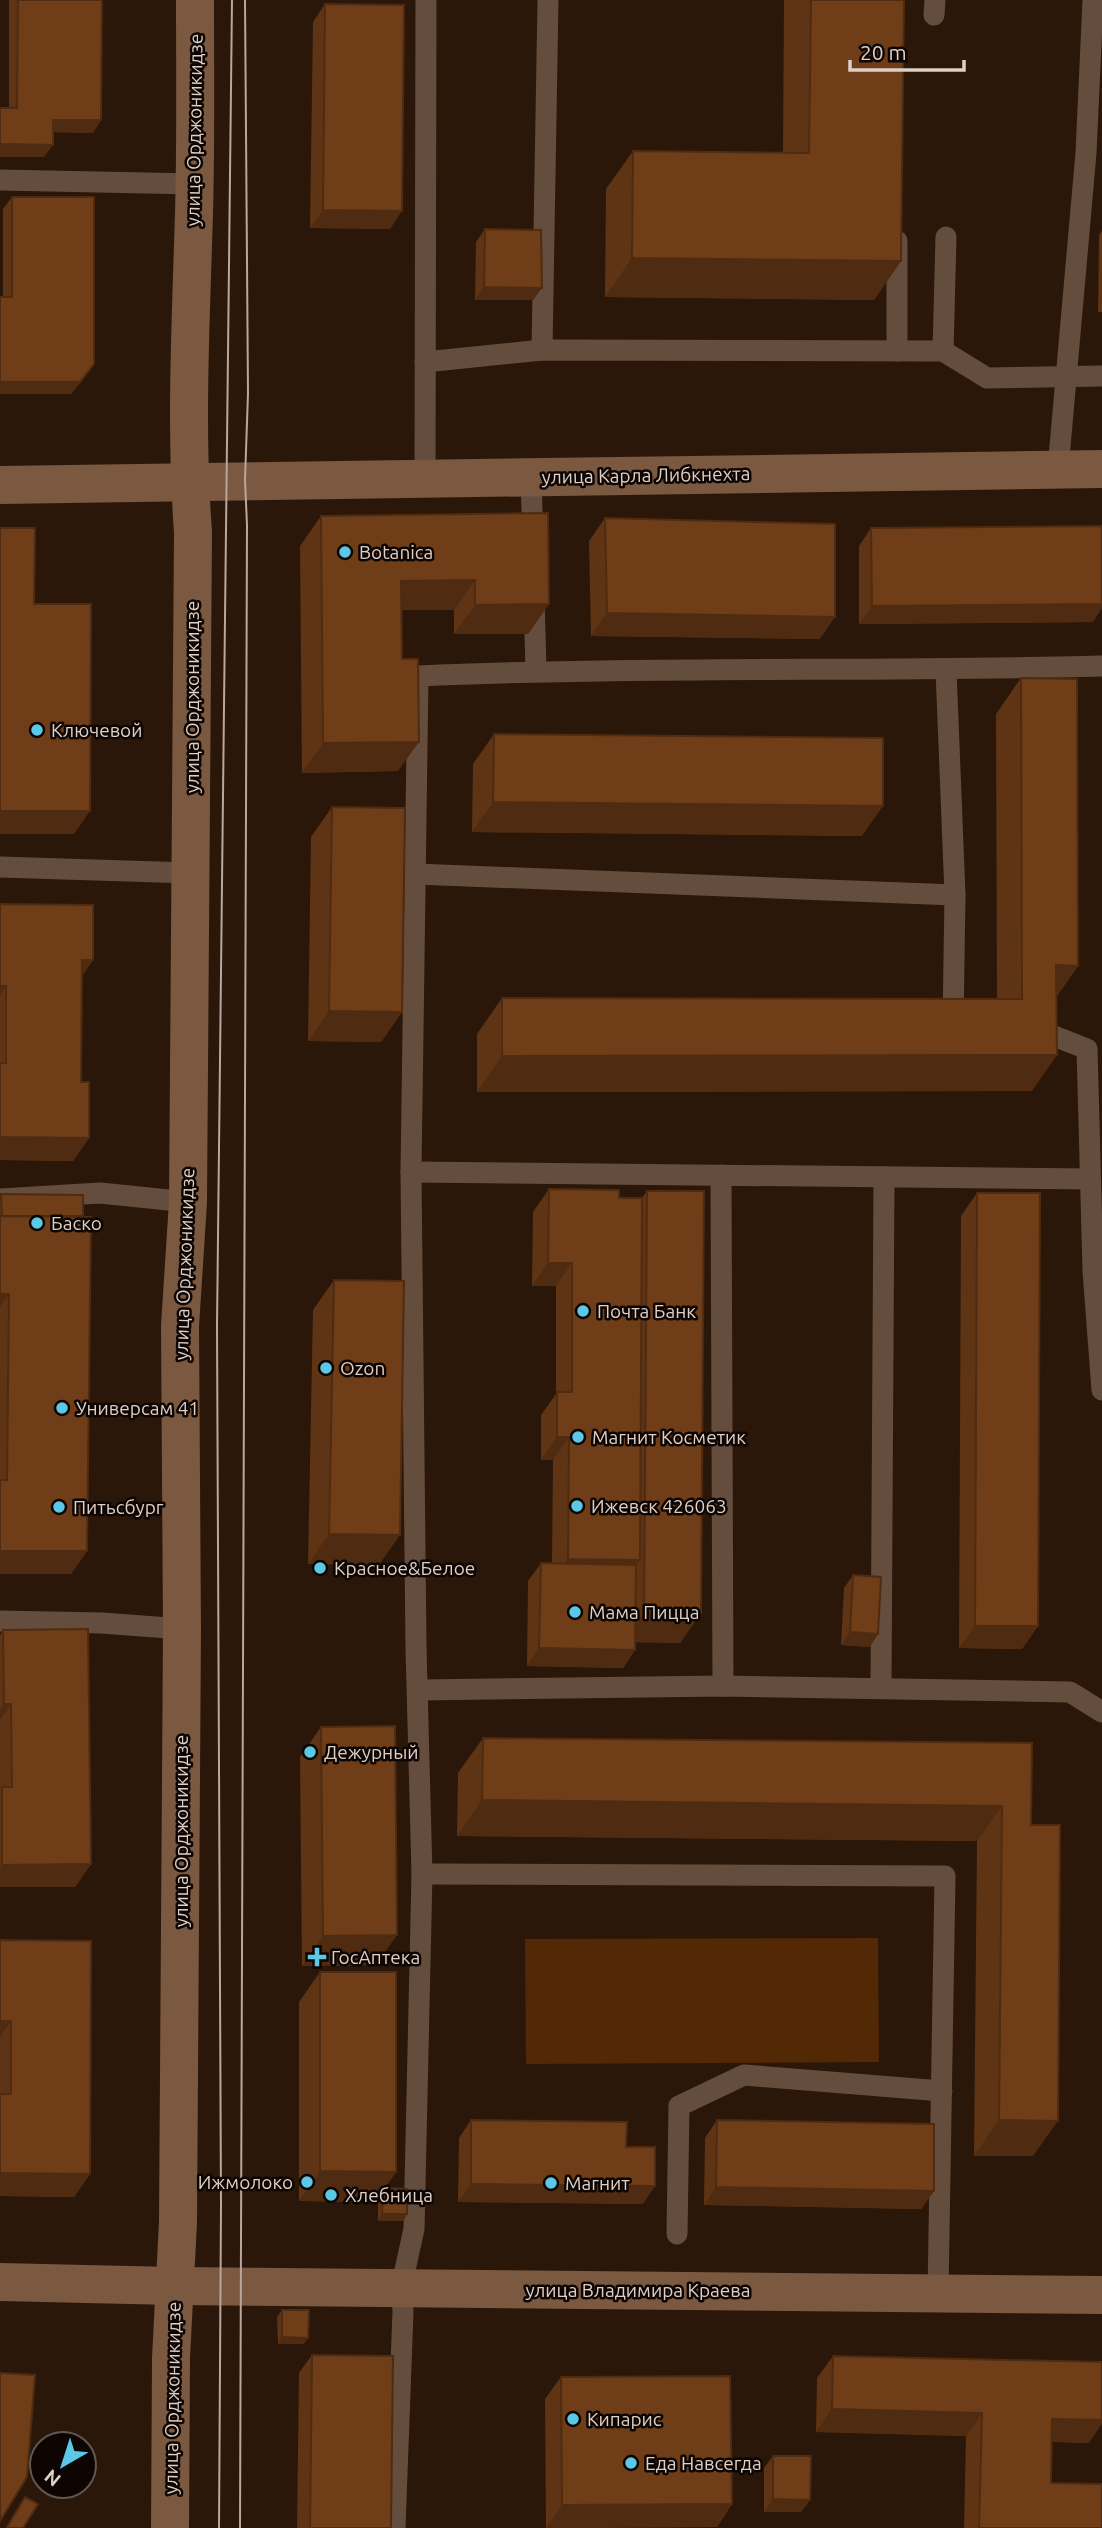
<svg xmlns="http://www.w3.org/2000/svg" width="1102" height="2528" font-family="Ubuntu,sans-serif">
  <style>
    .green { fill: #522805 }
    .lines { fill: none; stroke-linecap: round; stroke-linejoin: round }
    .lane { stroke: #654d3e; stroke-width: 21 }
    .secondary { stroke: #7b5840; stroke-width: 38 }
    .tram { stroke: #b7a79e; stroke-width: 2 }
    .wall { fill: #5f3415 }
    .shaded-wall { fill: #4e2b11 }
    .building { fill: #6f3d18; stroke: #4e2b11; stroke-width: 2 }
    .poi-dot { fill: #5ac8e6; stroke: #0d0502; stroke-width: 2.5 }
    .labels { text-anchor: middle; stroke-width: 5; stroke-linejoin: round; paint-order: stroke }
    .street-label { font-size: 19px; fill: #decfc7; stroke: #0d0502 }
    .poi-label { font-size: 19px; fill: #decfc7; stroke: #0d0502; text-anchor: start }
  </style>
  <rect width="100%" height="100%" fill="#2a1709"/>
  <!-- green -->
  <polygon class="green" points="878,1938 879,2062 526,2064 525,1939"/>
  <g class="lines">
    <!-- lane -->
    <g class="lane">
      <polyline points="934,15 935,0"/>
      <polyline points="0,180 195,184"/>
      <polyline points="542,350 548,0"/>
      <polyline points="897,351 897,241"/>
      <polyline points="943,351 946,237"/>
      <polyline points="425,362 542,350 943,351 987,378 1102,376"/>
      <polyline points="1058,469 1086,153 1093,0"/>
      <polyline points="531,477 533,543"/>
      <polyline points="425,478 426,0"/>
      <polyline points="534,596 536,671"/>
      <polyline points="0,867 191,873"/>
      <polyline points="415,874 955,895 946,670"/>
      <polyline points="953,1026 955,895"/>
      <polyline points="1031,1027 1087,1049 1093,1271 1102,1390"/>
      <polyline points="411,1172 1090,1179"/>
      <polyline points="721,1175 723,1686"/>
      <polyline points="0,1199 100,1193 188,1202"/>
      <polyline points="0,1621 102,1623 182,1629"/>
      <polyline points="881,1688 884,1177"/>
      <polyline points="419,1690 723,1686 1070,1692 1102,1712"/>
      <polyline points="422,1874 945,1876 938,2293"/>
      <polyline points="677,2234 679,2106 744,2075 942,2091"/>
      <path d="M395,2528L403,2311L401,2288L414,2229L422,1874L416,1648L411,1172L418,676C646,666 874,672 1102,666"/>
    </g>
    <!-- secondary -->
    <g class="secondary">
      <polyline points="0,485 1102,469"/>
      <polyline points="0,2282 173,2286 1102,2295"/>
      <path d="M170,2528L171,2358L178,2222L182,1629L180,1326L188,1202L193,532C185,426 191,319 194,213C196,142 195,71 195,0"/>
    </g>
    <!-- tram -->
    <g class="tram">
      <polyline points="219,2528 221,2205 217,1326 232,0"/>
      <polyline points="240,2528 247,525 245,480 248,393 245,0"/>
    </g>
  </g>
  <!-- wall -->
  <g class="wall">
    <polygon points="9,0 102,0 101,120 93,133 53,132 44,157 0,157 0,108 9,108"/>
    <polygon points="784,0 904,0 901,261 874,300 605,297 606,189 633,151 783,153"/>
    <polygon points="325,4 390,229 310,228 313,22"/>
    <polygon points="12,197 85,377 71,394 3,297 3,209"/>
    <polygon points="485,229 533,300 475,300 476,242"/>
    <polygon points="1102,231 1102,312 1098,312 1099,235"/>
    <polygon points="321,516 549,604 528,634 454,634 454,610 401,610 398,771 302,773 300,546"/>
    <polygon points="605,518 820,639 591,636 589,541"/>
    <polygon points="871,528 1093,622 859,624 859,546"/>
    <polygon points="1021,678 1078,966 1056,997 1032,1091 477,1092 477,1034 502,998 997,999 996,714"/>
    <polygon points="494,734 862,836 472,832 473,764"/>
    <polygon points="332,807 402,1012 381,1042 308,1041 311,837"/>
    <polygon points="0,904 93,960 82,976 81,1082 89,1138 73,1161 0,1160"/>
    <polygon points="549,1189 619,1198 642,1198 647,1191 701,1613 680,1643 635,1642 635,1650 623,1668 527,1666 528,1581 541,1563 552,1563 553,1460 541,1460 541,1415 556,1394 556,1286 532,1286 533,1212"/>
    <polygon points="977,1193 1038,1626 1022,1649 959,1648 961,1216"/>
    <polygon points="1,1194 87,1551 71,1574 0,1574 0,1196"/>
    <polygon points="334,1280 379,1565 308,1564 313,1310"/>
    <polygon points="853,1575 870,1647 841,1645 844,1588"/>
    <polygon points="3,1630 91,1864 75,1887 0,1887 0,1635"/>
    <polygon points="321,1727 376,1965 302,1966 300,1757"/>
    <polygon points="483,1738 1032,1743 1031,1825 1033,2156 974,2156 977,1841 457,1836 458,1773"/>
    <polygon points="0,1940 90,2174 74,2197 0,2196"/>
    <polygon points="320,1972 396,2172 385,2188 407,2214 403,2221 378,2221 378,2198 375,2202 299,2201 299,2002"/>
    <polygon points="471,2120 626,2147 643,2204 458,2202 459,2138"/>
    <polygon points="717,2120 934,2191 921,2209 704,2205 705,2138"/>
    <polygon points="282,2310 304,2344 278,2344 277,2317"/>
    <polygon points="312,2355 391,2528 297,2528 299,2373"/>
    <polygon points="833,2356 1089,2443 1052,2442 1051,2483 1102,2528 964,2528 966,2436 816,2432 817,2378"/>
    <polygon points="561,2377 732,2504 717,2527 546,2528 545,2399"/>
    <polygon points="773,2456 810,2500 801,2512 764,2512 764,2468"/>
  </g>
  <!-- shaded-wall -->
  <g class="shaded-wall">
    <polygon points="53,120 101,120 93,133 44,132"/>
    <polygon points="0,144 53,145 44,157 0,157"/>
    <polygon points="323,210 402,211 390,229 310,228"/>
    <polygon points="632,258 901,261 874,300 605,297"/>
    <polygon points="484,287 542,288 533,300 475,300"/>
    <polygon points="94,364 71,394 0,394 0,382"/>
    <polygon points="475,580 454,610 380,610 401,581"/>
    <polygon points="549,604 528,634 454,634 475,605"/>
    <polygon points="1102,604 1102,608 1093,622 859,624 872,606"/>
    <polygon points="607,613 835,617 820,639 591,636"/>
    <polygon points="419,742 398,771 302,773 323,743"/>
    <polygon points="493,802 883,806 862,836 472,832"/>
    <polygon points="0,811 90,811 74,834 0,834"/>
    <polygon points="82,960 93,960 77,983"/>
    <polygon points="1056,965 1078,966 1053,1002"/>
    <polygon points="0,986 6,986 0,995"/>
    <polygon points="329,1011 402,1012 381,1042 308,1041"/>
    <polygon points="1057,1055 1032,1091 477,1092 502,1056"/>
    <polygon points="0,1137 89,1138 73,1161 0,1160"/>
    <polygon points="548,1263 572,1263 556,1286 532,1286"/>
    <polygon points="0,1294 9,1294 0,1307"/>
    <polygon points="557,1437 569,1437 553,1460 541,1460"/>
    <polygon points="329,1534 400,1535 379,1565 308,1564"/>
    <polygon points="0,1551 87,1551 71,1574 0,1574"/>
    <polygon points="568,1559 640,1560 624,1583 552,1582"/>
    <polygon points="644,1612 701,1613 680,1643 623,1642"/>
    <polygon points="975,1626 1038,1626 1022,1649 959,1648"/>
    <polygon points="850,1632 878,1634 870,1647 841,1645"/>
    <polygon points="539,1648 635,1650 623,1668 527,1666"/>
    <polygon points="4,1704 11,1704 0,1720 0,1710"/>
    <polygon points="482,1800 1002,1806 977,1841 457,1836"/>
    <polygon points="91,1864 75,1887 0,1887 0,1868 2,1865"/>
    <polygon points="397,1935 376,1965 302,1966 323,1936"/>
    <polygon points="0,2021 11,2021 0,2037"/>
    <polygon points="999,2120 1058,2121 1033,2156 974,2156"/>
    <polygon points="320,2171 396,2172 375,2202 299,2201"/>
    <polygon points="0,2173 90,2174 74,2197 0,2196"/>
    <polygon points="471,2184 655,2186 643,2204 458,2202"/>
    <polygon points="716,2187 934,2191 921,2209 704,2205"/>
    <polygon points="382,2214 407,2214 403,2221 378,2221"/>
    <polygon points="282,2337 308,2338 304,2344 278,2344"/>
    <polygon points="832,2409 982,2413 966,2436 816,2432"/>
    <polygon points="1052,2419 1102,2420 1102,2424 1089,2443 1036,2441"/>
    <polygon points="773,2499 810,2500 801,2512 764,2512"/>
    <polygon points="732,2504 717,2527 546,2528 562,2505"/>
  </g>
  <!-- building -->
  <g class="building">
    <polygon points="18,0 102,0 101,120 53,120 53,145 0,144 0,108 17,108"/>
    <polygon points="811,0 904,0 901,261 632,258 633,151 809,153"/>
    <polygon points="325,4 404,5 402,211 323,210"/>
    <polygon points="12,197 94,197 94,364 80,382 0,382 0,297 12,297"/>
    <polygon points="485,229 541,230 542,288 484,287"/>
    <polygon points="548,513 549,604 475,605 475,580 401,581 402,659 418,659 419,742 323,743 321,516"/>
    <polygon points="605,518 835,524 835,617 607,613"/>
    <polygon points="1102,526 1102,604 872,606 871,528"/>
    <polygon points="0,528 35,528 34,604 91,604 90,811 0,811"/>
    <polygon points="1021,678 1077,679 1078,966 1056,965 1057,1055 502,1056 502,998 1022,999"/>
    <polygon points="494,734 883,738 883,806 493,802"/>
    <polygon points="332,807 405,808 402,1012 329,1011"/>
    <polygon points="0,904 93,905 93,960 82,960 81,1082 89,1082 89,1138 0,1137 0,1063 6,1063 6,986 0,986"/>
    <polygon points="549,1189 619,1190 619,1198 642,1198 640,1560 568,1559 569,1437 557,1437 557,1392 572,1392 572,1263 548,1263"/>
    <polygon points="647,1191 704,1191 701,1613 644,1612"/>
    <polygon points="977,1193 1040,1193 1038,1626 975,1626"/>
    <polygon points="1,1194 83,1195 83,1216 2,1216"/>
    <polygon points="0,1216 91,1217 87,1551 0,1551 0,1480 7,1480 9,1294 0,1294"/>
    <polygon points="334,1280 404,1281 400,1535 329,1534"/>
    <polygon points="541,1563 636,1565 635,1650 539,1648"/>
    <polygon points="853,1575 881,1577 878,1634 850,1632"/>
    <polygon points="88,1629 91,1864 2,1865 2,1787 12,1787 11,1704 4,1704 3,1630"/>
    <polygon points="395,1726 397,1935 323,1936 321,1727"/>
    <polygon points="483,1738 1032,1743 1031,1825 1060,1825 1058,2121 999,2120 1002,1806 482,1800"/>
    <polygon points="0,1940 91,1941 90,2174 0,2173 0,2094 11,2094 11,2021 0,2021"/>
    <polygon points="320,1972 396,1972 396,2172 320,2171"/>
    <polygon points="471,2120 627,2122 626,2147 655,2147 655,2186 471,2184"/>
    <polygon points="717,2120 934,2124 934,2191 716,2187"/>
    <polygon points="385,2188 407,2189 407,2214 382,2214 383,2191"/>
    <polygon points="282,2310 309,2310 308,2338 282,2337"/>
    <polygon points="312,2355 393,2356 391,2528 310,2528"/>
    <polygon points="833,2356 1102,2362 1102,2420 1052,2419 1051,2483 1102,2484 1102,2528 979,2528 982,2413 832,2409"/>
    <polygon points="0,2373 35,2375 27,2477 0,2521"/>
    <polygon points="730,2376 732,2504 562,2505 561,2377"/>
    <polygon points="773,2456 811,2456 810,2500 773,2499"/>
    <polygon points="25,2497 38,2504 23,2528 9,2528 7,2527"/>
  </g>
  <!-- markers -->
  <g class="poi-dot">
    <circle cx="345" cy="552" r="7"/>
    <circle cx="37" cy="730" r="7"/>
    <circle cx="37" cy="1223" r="7"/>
    <circle cx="583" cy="1311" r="7"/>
    <circle cx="326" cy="1368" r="7"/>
    <circle cx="62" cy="1408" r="7"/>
    <circle cx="578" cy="1437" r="7"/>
    <circle cx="577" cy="1506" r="7"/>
    <circle cx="59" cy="1507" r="7"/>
    <circle cx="320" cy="1568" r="7"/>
    <circle cx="575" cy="1612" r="7"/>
    <circle cx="310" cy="1752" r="7"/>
    <path d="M313.5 1946.5h7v7h7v7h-7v7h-7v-7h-7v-7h7z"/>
    <circle cx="307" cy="2182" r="7"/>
    <circle cx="551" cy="2183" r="7"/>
    <circle cx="331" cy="2195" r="7"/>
    <circle cx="573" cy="2419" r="7"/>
    <circle cx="631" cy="2463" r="7"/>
  </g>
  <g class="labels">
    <!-- street labels -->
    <g class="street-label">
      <text transform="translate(194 130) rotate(-89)" y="7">улица Орджоникидзе</text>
      <text transform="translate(646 475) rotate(-1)" y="7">улица Карла Либкнехта</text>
      <text transform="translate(192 697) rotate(-90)" y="7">улица Орджоникидзе</text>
      <text transform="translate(184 1264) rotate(-88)" y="7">улица Орджоникидзе</text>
      <text transform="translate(181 1831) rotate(-90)" y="7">улица Орджоникидзе</text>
      <text x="638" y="2297">улица Владимира Краева</text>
      <text transform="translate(172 2398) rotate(-89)" y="7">улица Орджоникидзе</text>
    </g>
    <!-- poi labels -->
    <g class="poi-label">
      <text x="359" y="559">Botanica</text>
      <text x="51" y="737">Ключевой</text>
      <text x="51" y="1230">Баско</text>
      <text x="597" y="1318">Почта Банк</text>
      <text x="340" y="1375">Ozon</text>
      <text x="76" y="1415">Универсам 41</text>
      <text x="592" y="1444">Магнит Косметик</text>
      <text x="591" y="1513">Ижевск 426063</text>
      <text x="73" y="1514">Питьсбург</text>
      <text x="334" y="1575">Красное&amp;Белое</text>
      <text x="589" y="1619">Мама Пицца</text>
      <text x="324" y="1759">Дежурный</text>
      <text x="331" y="1964">ГосАптека</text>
      <text x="293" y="2189" text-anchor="end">Ижмолоко</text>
      <text x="565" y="2190">Магнит</text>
      <text x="345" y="2202">Хлебница</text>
      <text x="587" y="2426">Кипарис</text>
      <text x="645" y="2470">Еда Навсегда</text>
    </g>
  </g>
  <!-- north arrow -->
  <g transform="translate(63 2465) rotate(219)"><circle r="33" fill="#0d0502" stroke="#615651" stroke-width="2"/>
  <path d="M0-5L12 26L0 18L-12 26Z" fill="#5ac8e6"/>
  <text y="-10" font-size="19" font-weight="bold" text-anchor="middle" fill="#decfc7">N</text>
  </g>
  <!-- scale -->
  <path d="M850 60v10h114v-10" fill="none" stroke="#decfc7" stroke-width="3.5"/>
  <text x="860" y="60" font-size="21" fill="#decfc7" stroke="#0d0502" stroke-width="5" paint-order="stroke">20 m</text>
</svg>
